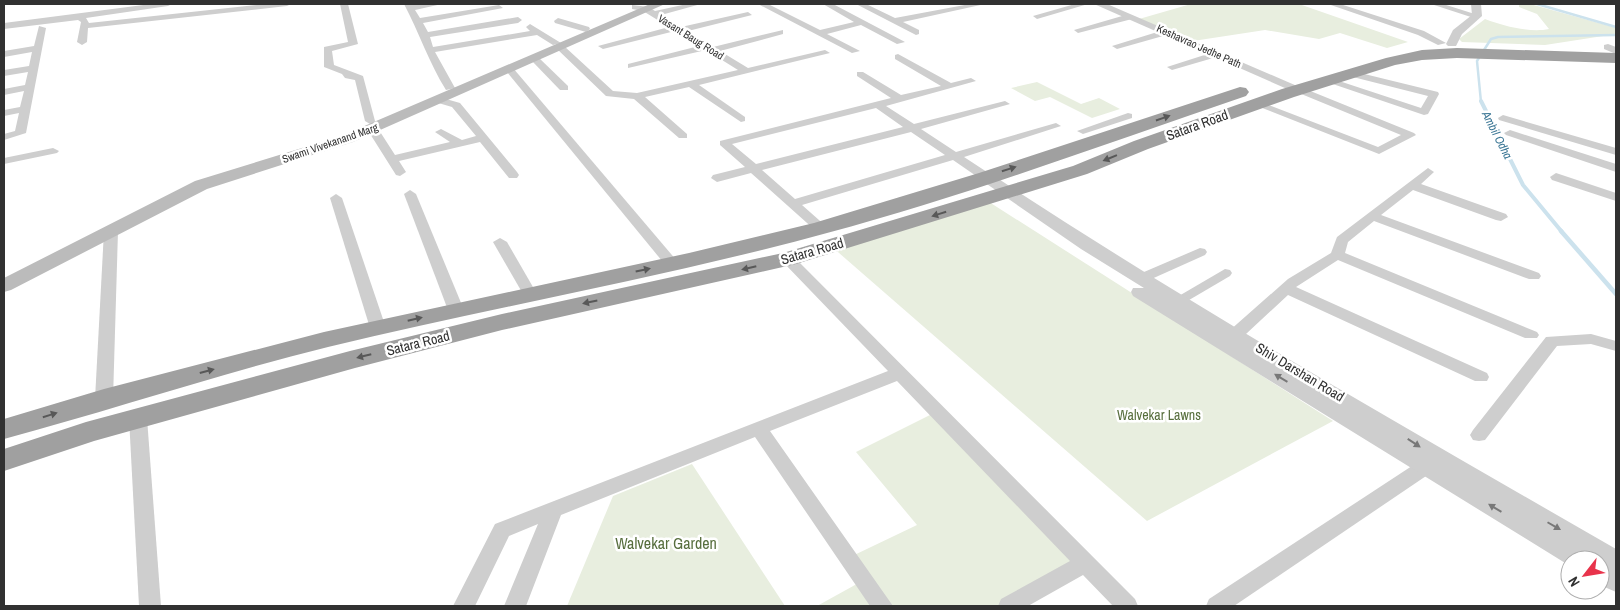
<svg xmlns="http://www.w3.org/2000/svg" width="1620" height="610" font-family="'Archivo Narrow',sans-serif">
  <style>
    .green { fill: #e8eedf }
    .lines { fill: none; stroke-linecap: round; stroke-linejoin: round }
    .stream-far2 { stroke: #cce2ed; stroke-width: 2.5 }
    .stream-far1 { stroke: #cce2ed; stroke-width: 4 }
    .stream { stroke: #cce2ed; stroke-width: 4.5 }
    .minor { fill: #cecece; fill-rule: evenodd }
    .tertiary { fill: #cecece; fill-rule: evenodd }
    .secondary { fill: #bbb; fill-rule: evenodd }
    .trunk { fill: #a0a0a0; fill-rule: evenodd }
    .oneway { fill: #585858 }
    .oneway2 { fill: #787878 }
    .labels { text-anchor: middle; stroke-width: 5; stroke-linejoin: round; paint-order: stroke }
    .far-street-label { font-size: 11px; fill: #313131; stroke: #fff }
    .far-water-label { font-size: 12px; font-style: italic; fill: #3d7896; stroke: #fff }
    .street-label { font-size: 14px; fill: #313131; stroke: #fff }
    .park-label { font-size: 14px; fill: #576e3d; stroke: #fff }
    .near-park-label { font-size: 16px; fill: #576e3d; stroke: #fff }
  </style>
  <rect width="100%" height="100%" fill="#fff"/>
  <!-- green -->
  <g class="green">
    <polygon points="1191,4 1299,4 1408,42 1387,48 1340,33 1319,39 1265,30 1193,41 1139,19"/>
    <path d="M1519,4H1530L1606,25L1616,28V34L1545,45L1462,42L1459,39L1485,19C1503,26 1530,33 1549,29L1537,14L1519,7Z"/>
    <polygon points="1037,82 1081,104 1099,98 1120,109 1092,118 1050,97 1035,101 1011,88"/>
    <polygon points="986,200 1333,421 1147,521 831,246"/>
    <polygon points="932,414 1085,563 1009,606 887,606 848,558 917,525 856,452"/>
    <polygon points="692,464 785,606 567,606 613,496"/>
    <polygon points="864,580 882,606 817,606"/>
  </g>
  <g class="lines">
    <!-- stream-far2 -->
    <g class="stream-far2">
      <polyline points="1537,4 1616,27"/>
      <polyline points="1481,102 1477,61 1491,39 1498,37 1616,35"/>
    </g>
    <!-- stream-far1 -->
    <polyline class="stream-far1" points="1481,101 1523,185 1562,232"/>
    <!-- stream -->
    <polyline class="stream" points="1561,231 1616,294"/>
    <!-- minor -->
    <g class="minor">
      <polygon points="151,4 172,4 168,6 86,18 89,23 266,4 291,4 287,6 88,28 87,42 82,45 77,42 81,22 78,20 4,29 4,23"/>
      <polygon points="340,4 348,4 358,44 332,51 334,65 363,76 375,121 374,123 370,124 365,121 355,80 345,78 342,74 324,67 324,47 348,42"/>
      <path d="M404,4H442L415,10L420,18L499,5L503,8L423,23L428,32L518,17L522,20L518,23L430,37L433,47L530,31L526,27L530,24L561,43L553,45L537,35L435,52L455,88L446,90C429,63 419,32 404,4Z"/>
      <polygon points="687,4 701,4 661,15 681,27 748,12 752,15 688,31 713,47 783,30 783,34 720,51 748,68 825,50 830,53 699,85 745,117 745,121 741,122 689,87 645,97 687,134 687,138 679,138 634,99 606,96 556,48 564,46 613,91 637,93 738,70 706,50 628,68 628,64 699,46 675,31 603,49 598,46 669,27 643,11 632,9 632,5 649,7 655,11"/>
      <polygon points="758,4 768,4 820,30 854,22 823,4 833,4 905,42 897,44 861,25 827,34 860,51 852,53"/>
      <polygon points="856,4 866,4 895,18 970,4 985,4 903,22 919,30 919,34 916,35"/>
      <polygon points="1075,4 1088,4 1037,19 1033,16"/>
      <polygon points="1328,4 1340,4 1424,31 1446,43 1438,45 1418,35"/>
      <polygon points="1431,4 1443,4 1481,16 1477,19"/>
      <polygon points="1129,14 1133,17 1132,19 1078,33 1074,30"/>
      <polygon points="558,18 589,27 590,29 586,32 555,23 554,21"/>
      <polygon points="39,26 46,28 26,133 4,140 4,134 15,131 19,113 4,116 4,110 20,107 24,91 4,95 4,89 25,85 28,72 4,76 4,70 29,66 32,52 4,57 4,51 34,46"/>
      <polygon points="1167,29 1170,30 1170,34 1117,49 1112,46"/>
      <polygon points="1217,51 1220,52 1220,56 1172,70 1167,67"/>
      <path d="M898,54L951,83L971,78L976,81L886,106L914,124L1005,101L1010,104L921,129L956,152L1056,123L1061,126L964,157L990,174L992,177L990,180H982L953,160L802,205L828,228L821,232L816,231L751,173L717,182L711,178L713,175L745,167L720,145V141L891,98L857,76V72H863L901,95L941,86L895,59V55ZM876,108L903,127L756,164L732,144ZM911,132L945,155L795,199L762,170Z"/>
      <polygon points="532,57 538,57 568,86 568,90 560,90 532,61"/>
      <polygon points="507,68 513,68 677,261 679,264 677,267 667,267 507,72"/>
      <polygon points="1348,70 1438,92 1439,94 1428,114 1424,115 1321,80 1330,78 1421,108 1428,96 1345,75 1345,71"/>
      <polygon points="1298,86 1414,133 1416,135 1379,154 1252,104 1257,101 1261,102 1378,147 1401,135 1294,91 1293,89"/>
      <polygon points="439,97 460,103 517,172 519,175 517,178 509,178 480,142 399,161 406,172 400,176 396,175 367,129 369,127 377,127 395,155 450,142 435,132 441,129 462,140 476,136 452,107 435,102 435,98"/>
      <polygon points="1128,113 1132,114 1132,118 1083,134 1077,131"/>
      <polygon points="1503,115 1616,148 1616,155 1499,120 1498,118"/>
      <polygon points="1510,130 1616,164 1616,172 1506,135 1504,133"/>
      <polygon points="53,148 59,151 57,153 4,164 4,158"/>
      <polygon points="1428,168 1434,172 1421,184 1506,214 1508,217 1501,221 1496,220 1413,190 1381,215 1539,273 1541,276 1539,279 1529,279 1374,221 1348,242 1345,253 1537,332 1539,335 1537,338 1525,338 1338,260 1296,287 1487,373 1489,377 1487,381 1475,381 1288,295 1232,347 1220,347 1218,343 1220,339 1288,279 1331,253 1337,237"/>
      <polygon points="1556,173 1616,193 1616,201 1552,180 1550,177"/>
      <polygon points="410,190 416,194 464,310 461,313 451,313 448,310 404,194"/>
      <polygon points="336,194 342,198 386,328 383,331 373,331 370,328 330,198"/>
      <polygon points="111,227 118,231 113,399 110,403 98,403 95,399 104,231"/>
      <polygon points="500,238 507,242 537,294 535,297 525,297 523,294 493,242"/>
      <polygon points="1200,248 1205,249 1207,252 1205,255 1147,281 1142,282 1135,278 1137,275"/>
      <polygon points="788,255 793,256 1135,599 1138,606 1113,606 1083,575 1028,606 998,606 1001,599 1070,561 897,381 770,431 893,606 870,606 755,437 561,515 526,606 504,606 538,524 509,536 475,606 453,606 495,524 888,371 783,262 781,259"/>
      <polygon points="1225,269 1230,270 1232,273 1230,276 1184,303 1174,303 1172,300"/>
      <polygon points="1591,334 1616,341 1616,351 1591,344 1557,346 1485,440 1479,441 1473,440 1470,435 1473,430 1546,337"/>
      <polygon points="138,412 144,414 147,418 161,606 139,606 129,418 132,414"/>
      <polygon points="1425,460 1432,462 1434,467 1432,472 1234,606 1206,606 1209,599 1418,462"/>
    </g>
    <!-- tertiary -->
    <g class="tertiary">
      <polygon points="1094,4 1107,4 1304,89 1298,93 1294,92"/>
      <polygon points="1471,4 1481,4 1482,16 1462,34 1456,46 1448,46 1446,44 1453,30 1472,15"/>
      <polygon points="1608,44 1616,47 1616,54 1604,49 1604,45"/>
      <path d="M986,172L991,174C1194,308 1406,428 1616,549V592L1600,585V560H1570V566L1133,296L1131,292L1133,288H1144L1081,249L981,180L978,177Z"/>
    </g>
    <!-- secondary -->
    <polygon class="secondary" points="650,4 665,4 353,142 207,189 11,290 4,292 4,278 195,181 341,136"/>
    <!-- trunk -->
    <g class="trunk">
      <polygon points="1457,48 1616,53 1616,63 1457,58 1422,60 1395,65 1294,97 1148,149 1087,174 796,264 502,330 355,368 94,441 4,471 4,449 86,422 350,351 502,314 783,253 1073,166 1134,141 1282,89 1386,58 1422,50"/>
      <path d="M1240,87L1246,88L1249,92L1246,96C1107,143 969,195 827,233C662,278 494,307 328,347C219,374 112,410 4,439V419L104,389L324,332L689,253L814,223L979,173Z"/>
    </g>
  </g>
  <!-- one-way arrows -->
  <defs><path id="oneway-solid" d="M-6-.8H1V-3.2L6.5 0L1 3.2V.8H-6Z" transform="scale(1.25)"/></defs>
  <g class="oneway">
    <use href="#oneway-solid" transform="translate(1163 118) rotate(-19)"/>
    <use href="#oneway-solid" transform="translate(1110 158) rotate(158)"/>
    <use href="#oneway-solid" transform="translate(1009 169) rotate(-18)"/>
    <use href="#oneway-solid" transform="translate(939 214) rotate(163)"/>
    <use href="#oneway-solid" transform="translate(749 268) rotate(167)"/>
    <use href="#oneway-solid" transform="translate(643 270) rotate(-12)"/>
    <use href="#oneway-solid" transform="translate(590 302) rotate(168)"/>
    <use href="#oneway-solid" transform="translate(415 319) rotate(-13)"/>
    <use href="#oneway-solid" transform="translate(364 356) rotate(166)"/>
    <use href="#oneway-solid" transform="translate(207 371) rotate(-15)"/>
    <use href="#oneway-solid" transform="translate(50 415) rotate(-17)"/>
  </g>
  <g class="oneway2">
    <use href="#oneway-solid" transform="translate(1281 378) rotate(-149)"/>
    <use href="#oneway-solid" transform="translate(1414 443) rotate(33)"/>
    <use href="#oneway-solid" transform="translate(1495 508) rotate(-149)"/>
    <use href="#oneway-solid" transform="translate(1554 526) rotate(30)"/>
  </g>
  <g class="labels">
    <!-- far-street labels -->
    <g class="far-street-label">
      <text transform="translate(691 37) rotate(32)" y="4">Vasant Baug Road</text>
      <text transform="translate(1199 46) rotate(24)" y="4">Keshavrao Jedhe Path</text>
      <text transform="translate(330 143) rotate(-19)" y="4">Swami Vivekanand Marg</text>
    </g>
    <!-- far-water labels -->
    <g class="far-water-label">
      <text transform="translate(1497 135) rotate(63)" y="4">Ambil Odha</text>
    </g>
    <!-- street labels -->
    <g class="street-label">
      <text transform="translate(1197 125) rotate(-20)" y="5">Satara Road</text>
      <text transform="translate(812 251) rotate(-16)" y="5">Satara Road</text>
      <text transform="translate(418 343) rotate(-14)" y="5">Satara Road</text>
      <text transform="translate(1300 372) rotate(31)" y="5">Shiv Darshan Road</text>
    </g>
    <!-- park labels -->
    <g class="park-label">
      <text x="1159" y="420">Walvekar Lawns</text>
    </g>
    <!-- near-park labels -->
    <g class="near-park-label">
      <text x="666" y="549">Walvekar Garden</text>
    </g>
  </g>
  <!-- border -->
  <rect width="1620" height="610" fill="none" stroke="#313131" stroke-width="10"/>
  <!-- north arrow -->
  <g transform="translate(1585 575) rotate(239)"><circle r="24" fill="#ffffff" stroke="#adadad"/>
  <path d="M0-4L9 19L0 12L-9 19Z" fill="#e8334b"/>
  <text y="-8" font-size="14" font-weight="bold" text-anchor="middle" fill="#313131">N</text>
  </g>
</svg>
